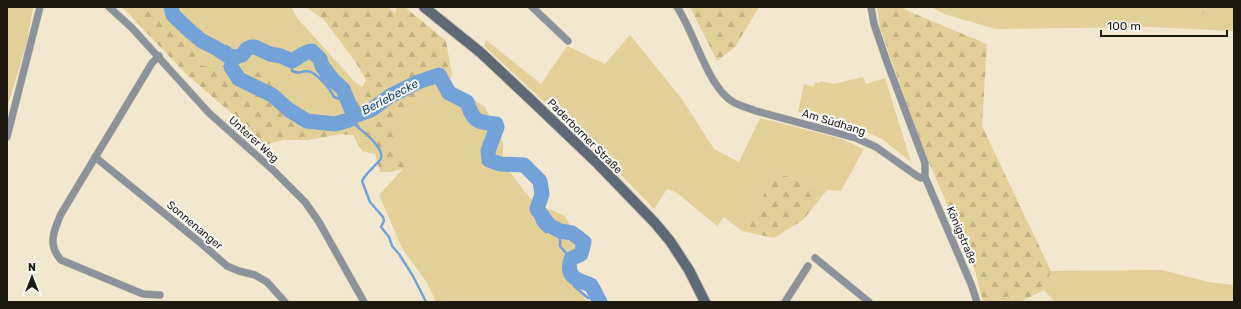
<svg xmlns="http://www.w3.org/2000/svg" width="1241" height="309" font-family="Rubik,sans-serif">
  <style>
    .grass { fill: #e3cf98 }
    .forest { fill: url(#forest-firs) }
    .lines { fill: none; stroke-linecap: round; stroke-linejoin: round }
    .stream { stroke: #73a2d8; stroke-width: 2.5 }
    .river { stroke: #73a2d8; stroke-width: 15 }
    .street-casing { stroke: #cbc3ad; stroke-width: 8 }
    .secondary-casing { stroke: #cbc3ad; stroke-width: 12 }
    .street { stroke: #8b929b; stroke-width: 7 }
    .secondary { stroke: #5f6976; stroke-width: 10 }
    .labels { text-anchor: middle; stroke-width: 4; stroke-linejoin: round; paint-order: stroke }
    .street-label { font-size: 11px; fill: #1d1911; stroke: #fff }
    .water-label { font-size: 12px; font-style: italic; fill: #0b3e70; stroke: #fff }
  </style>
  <defs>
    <pattern id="forest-firs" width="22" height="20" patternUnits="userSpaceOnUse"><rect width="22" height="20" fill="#e3cf98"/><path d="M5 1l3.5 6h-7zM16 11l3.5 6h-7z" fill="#c2b182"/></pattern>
  </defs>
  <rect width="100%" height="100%" fill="#f1e8cf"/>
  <!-- grass -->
  <g class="grass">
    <polygon points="7,7 33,7 27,42 7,108"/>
    <polygon points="149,7 291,7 298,19 355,82 362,87 360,96 345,111 341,119 323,115 304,109 294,93 239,64 202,66 193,47 158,18"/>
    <polygon points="931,7 1185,7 1206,11 1205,7 1234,7 1234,31 1150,27 996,29 947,15"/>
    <polygon points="630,35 682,99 714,149 739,162 760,118 842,139 864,149 841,191 827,190 777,173 742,231 724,217 717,226 676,192 667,189 654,209 602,155 484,46 486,40 541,84 567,46 605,64"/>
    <polygon points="863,77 866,84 885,78 911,162 882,139 841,121 798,112 804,84 813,87 815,82 820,83 821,81 834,84"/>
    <polygon points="448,83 485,107 503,143 503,162 524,191 535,203 565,216 579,243 574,267 586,302 436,302 426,281 403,250 379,195 403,169 391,118"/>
    <polygon points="1162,270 1208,282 1234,285 1234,302 1055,302 1044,290 1051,271"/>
  </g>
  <!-- forest -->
  <g class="forest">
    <polygon points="122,7 149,7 158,18 193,47 202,66 239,64 279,81 294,93 304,109 323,115 341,119 345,111 360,96 362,87 366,80 355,61 334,33 324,20 306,7 388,7 395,13 397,7 405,7 446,41 452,76 448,83 391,118 404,169 389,172 380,172 375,154 362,151 353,135 340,134 308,140 283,140 265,145 246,126 185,73"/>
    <polygon points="690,7 759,7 735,47 717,61"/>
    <polygon points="877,7 901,7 915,14 987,44 982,126 1051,271 1044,290 1020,302 983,302 974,267 923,148 880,28"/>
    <polygon points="1185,7 1205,7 1206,11 1198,18 1190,9"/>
    <polygon points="777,173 827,190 803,220 774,238 742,231"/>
  </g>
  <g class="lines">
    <!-- stream -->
    <g class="stream">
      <polyline points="214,47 226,46 230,48 231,56"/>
      <path d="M292,61V71C301,75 300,71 307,71C317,72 330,89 334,97L340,99L346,98"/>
      <polyline points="322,80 321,76 325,69"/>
      <polyline points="328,87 332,84 335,83"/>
      <path d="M349,120C357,127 388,148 380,160C374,167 366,173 362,181L370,202L383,217L384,221L381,227L389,237L392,246L399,254L413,276L426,302"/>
      <path d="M537,209C535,221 537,225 546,232L552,226"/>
      <polyline points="560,231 560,246 571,259"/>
      <polyline points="574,279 574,286 588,298 597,297"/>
    </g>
    <!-- river -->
    <g class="river">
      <path d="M171,7L173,15L191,32L202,41L214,47L228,56L236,57L242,55L247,49L251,47H255L270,54L281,56L292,61C298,58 305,51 312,51L320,59L322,66L333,80L343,89L354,116"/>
      <path d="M231,67L239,79L272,95L289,110L307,121L335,124L349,120L354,116L371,110L390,96L418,82L439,75L449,93L467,102C474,122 476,122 496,124L497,127L488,151L489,160L500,164L524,165L540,181L542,194L537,209L549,225L560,231L572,233L584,242L581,254L571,259C565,277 577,280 591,285L600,302"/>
    </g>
    <defs>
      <g id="street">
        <polyline points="109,7 132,28 209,113 273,170 305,202 319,222 364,302"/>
        <polyline points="532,7 568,41"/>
        <path d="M677,7C695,33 707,86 733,102C740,106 749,108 756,111L856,138L876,147L917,176L921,178L925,177"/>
        <polyline points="871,7 874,24 887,62 925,163 925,177 971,284 977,302"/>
        <path d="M159,56L152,63L61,214C54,230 47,245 61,260L143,294L160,295"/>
        <polyline points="7,137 40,7"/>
        <polyline points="95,157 203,245 227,266 239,271 255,275 267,282 285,302"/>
        <polyline points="815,258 869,302"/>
        <polyline points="785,302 808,266"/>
      </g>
      <polyline id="secondary" points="424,7 480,52 530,99 598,164 655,223 670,241 689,270 705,302"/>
    </defs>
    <!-- street casing -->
    <use href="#street" class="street-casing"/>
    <!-- secondary casing -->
    <use href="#secondary" class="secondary-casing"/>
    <!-- street -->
    <use href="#street" class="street"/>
    <!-- secondary -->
    <use href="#secondary" class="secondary"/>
  </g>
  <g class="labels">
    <!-- street labels -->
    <g class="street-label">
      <text transform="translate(834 122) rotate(17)" y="4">Am Südhang</text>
      <text transform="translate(585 136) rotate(45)" y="4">Paderborner Straße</text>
      <text transform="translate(254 139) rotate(42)" y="4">Unterer Weg</text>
      <text transform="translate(195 225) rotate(40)" y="4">Sonnenanger</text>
      <text transform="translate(962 235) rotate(67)" y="4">Königstraße</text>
    </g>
    <!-- water labels -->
    <g class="water-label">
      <text transform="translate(390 97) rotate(-28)" y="4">Berlebecke</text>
    </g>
  </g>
  <!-- border -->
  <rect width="1241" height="309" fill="none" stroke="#1d1911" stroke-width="16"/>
  <!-- north arrow -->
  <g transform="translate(32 277)" stroke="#ffffff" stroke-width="3" paint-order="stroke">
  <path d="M0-3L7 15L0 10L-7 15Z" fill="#1d1911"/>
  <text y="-6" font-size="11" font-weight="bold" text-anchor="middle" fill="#1d1911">N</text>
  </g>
  <!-- scale -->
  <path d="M1101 30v6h126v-6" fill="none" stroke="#1d1911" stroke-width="2"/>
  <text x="1107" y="30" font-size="12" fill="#1d1911" stroke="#ffffff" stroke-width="3" paint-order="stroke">100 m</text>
</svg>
